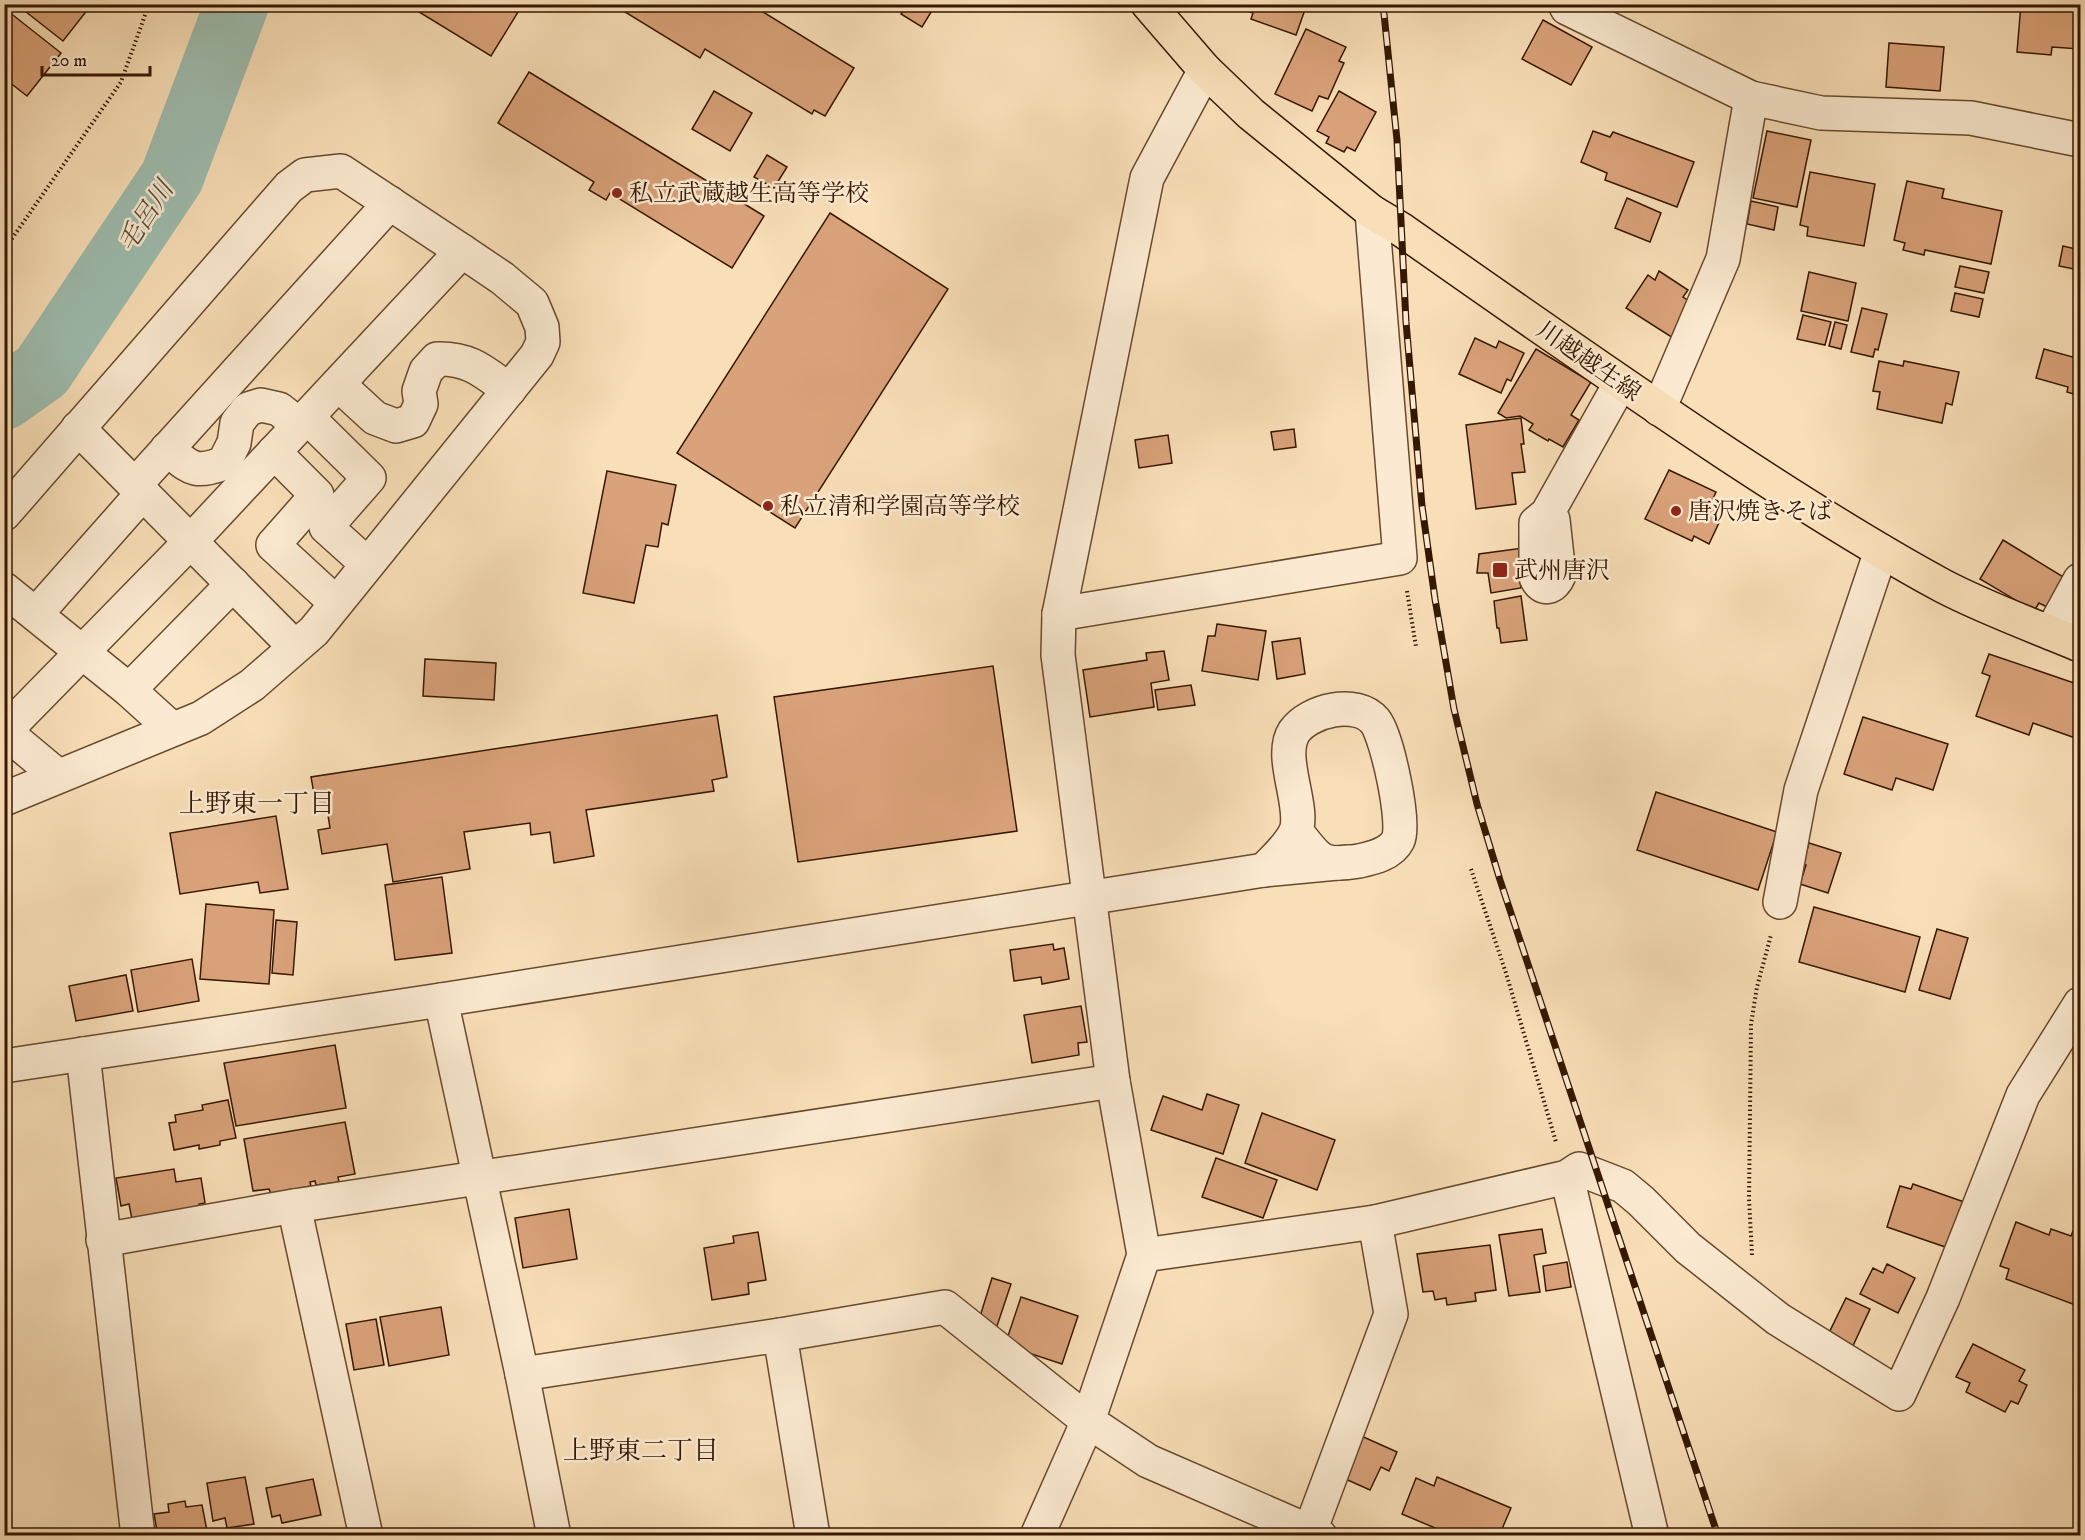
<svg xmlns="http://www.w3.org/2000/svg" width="2085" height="1540" font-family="'IM FELL DW Pica','Noto Serif JP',serif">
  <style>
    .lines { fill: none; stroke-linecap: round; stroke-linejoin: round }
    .river { stroke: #9ebdaf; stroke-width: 64 }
    .building { fill: #daa27a; stroke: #361800; stroke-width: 1.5 }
    .minor-casing { stroke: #674a2e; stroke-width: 36 }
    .major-casing { stroke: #361800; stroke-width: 36 }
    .path { stroke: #361800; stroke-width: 4; stroke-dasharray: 1.5 3; stroke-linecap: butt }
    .minor { stroke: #fbead1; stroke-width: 33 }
    .major { stroke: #f9dfb8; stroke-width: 33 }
    .rail-casing { stroke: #361800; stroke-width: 7 }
    .rail { stroke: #fbead1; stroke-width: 4.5; stroke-dasharray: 14; stroke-linecap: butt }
    .poi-dot { fill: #8f2418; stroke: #fbead1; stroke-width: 2 }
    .labels { text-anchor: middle; stroke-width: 5; stroke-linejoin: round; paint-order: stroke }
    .poi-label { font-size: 24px; fill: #361800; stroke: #fbead1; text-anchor: start }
    .street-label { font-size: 24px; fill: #361800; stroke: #fbead1 }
    .water-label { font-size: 26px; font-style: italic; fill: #5a523d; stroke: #fbead1 }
    .neighbourhood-label { font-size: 26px; fill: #361800; stroke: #fbead1 }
  </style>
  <rect width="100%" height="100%" fill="#f9dfb8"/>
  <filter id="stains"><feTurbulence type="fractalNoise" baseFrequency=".00333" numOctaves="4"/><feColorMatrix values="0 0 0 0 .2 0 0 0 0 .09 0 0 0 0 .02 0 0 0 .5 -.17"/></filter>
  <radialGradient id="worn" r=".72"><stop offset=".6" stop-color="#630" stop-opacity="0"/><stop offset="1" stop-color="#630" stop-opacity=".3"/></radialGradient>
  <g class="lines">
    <!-- river -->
    <polyline class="river" points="4,398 42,371 172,177 237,4"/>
  </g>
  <!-- building -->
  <g class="building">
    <polygon points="16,4 92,4 63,41"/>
    <polygon points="406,4 523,4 491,56"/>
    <polygon points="612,4 768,4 763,12 854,68 825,116 814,110 812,114 705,49 700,58"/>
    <polygon points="904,4 936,4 922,27 901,14 906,6"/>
    <polygon points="1232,4 1307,4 1296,35 1251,19 1253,13 1232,6"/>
    <polygon points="2021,4 2080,4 2080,49 2052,47 2051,55 2017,52"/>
    <polygon points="4,8 61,53 27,96 4,78"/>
    <polygon points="1543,20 1592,47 1571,85 1522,59"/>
    <polygon points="1306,29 1346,47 1339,61 1344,63 1328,99 1319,96 1312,111 1275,94"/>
    <polygon points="1889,43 1944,47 1940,91 1886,87"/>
    <polygon points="529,72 764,216 732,268 610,193 606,200 589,190 594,182 498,123"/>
    <polygon points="714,91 752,113 730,151 692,129"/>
    <polygon points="1339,91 1376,112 1355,151 1347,147 1344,152 1326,143 1329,137 1317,131"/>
    <polygon points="1593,131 1610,137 1613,132 1694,162 1677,207 1605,180 1607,173 1581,162"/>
    <polygon points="1767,131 1811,140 1797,207 1753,198"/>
    <polygon points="767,155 787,167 774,188 754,177"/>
    <polygon points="1810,172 1875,184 1864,246 1807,236 1808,227 1800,225"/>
    <polygon points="1907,181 1944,189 1942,198 2002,211 1991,264 1925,250 1924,255 1903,250 1905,243 1894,240"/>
    <polygon points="1627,198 1661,213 1650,242 1615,228"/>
    <polygon points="1751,201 1778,207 1774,230 1747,224"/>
    <polygon points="830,213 948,289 795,528 677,453"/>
    <polygon points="2063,246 2080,250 2079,270 2059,266"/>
    <polygon points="1960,266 1989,272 1984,293 1955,287"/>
    <polygon points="1659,271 1688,290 1683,297 1695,305 1673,338 1626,308 1648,275 1655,280"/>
    <polygon points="1809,272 1856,283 1848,321 1801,311"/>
    <polygon points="1955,293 1983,299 1979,317 1951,311"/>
    <polygon points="1862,308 1887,314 1878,350 1875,349 1873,357 1851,352"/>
    <polygon points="1803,315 1831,322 1825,345 1797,339"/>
    <polygon points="1835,322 1847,325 1841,349 1829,346"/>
    <polygon points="1475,338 1496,348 1499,341 1524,353 1511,381 1507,379 1501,393 1459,374"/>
    <polygon points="1536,349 1591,382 1571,415 1579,420 1563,447 1549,439 1548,441 1529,430 1533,424 1520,416 1506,418 1498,413"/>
    <polygon points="2044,349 2080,359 2080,396 2067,392 2068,387 2036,378"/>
    <polygon points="1879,361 1903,366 1904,361 1959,372 1952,405 1946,403 1942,423 1877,409 1880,392 1873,391"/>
    <polygon points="1521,418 1524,444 1521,444 1525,472 1512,473 1516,504 1476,509 1466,425"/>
    <polygon points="1294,429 1296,447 1274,450 1271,432"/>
    <polygon points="1168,435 1172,463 1139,468 1135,440"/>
    <polygon points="1669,470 1716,492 1711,503 1725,510 1709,544 1694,536 1692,541 1645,519"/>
    <polygon points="607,471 676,485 668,525 662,523 658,547 646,545 634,603 583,593"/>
    <polygon points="2003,540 2065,578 2047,607 2039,603 2034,611 1980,579"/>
    <polygon points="1523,548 1525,566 1518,567 1521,588 1491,593 1488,573 1477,573 1479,554"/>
    <polygon points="1521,596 1527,640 1501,643 1499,628 1497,628 1494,601"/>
    <polygon points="1217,624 1266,631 1258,680 1202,671 1208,636 1215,636"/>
    <polygon points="1300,638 1305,674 1277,679 1272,642"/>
    <polygon points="1164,651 1169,680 1151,683 1154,707 1090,717 1083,670 1147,660 1146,653"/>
    <polygon points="1989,654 2080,685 2080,733 2078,739 2033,723 2029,735 1976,716 1990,676 1982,673"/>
    <polygon points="425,659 496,663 494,700 423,696"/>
    <polygon points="993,666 1017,831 798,862 774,697"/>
    <polygon points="1191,685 1195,705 1158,710 1155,690"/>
    <polygon points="717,715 727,777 712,780 714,791 586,810 594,856 554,863 550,832 531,835 530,823 464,832 470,869 393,882 387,844 322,854 318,830 330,828 326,803 316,805 311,777"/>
    <polygon points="1863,717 1948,744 1933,790 1896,778 1892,790 1844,774"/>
    <polygon points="1656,792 1777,832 1758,890 1637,850"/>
    <polygon points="276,816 288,889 260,893 258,882 180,894 170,833"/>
    <polygon points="1809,843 1841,853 1828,893 1800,884 1806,865 1803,864"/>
    <polygon points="442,877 452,953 395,960 385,885"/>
    <polygon points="206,904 274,910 269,984 200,979"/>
    <polygon points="1814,907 1920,937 1905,992 1799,962"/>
    <polygon points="276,920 297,922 293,975 272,973"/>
    <polygon points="1937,929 1968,938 1950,999 1919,990"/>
    <polygon points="1053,944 1054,950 1064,948 1069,979 1042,984 1041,977 1014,981 1010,950"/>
    <polygon points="192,959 199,1001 138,1012 131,970"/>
    <polygon points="126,975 133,1011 76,1021 69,986"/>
    <polygon points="1081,1006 1087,1042 1078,1043 1079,1055 1032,1063 1024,1015"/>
    <polygon points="335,1045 346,1108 236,1126 224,1063"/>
    <polygon points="1207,1094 1239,1105 1223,1154 1151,1130 1163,1096 1202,1110"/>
    <polygon points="228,1100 236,1138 220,1141 220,1145 199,1149 199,1145 174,1150 169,1123 176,1122 175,1115 203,1110 202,1105"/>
    <polygon points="1262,1113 1335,1140 1317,1190 1245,1163"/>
    <polygon points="345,1122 355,1174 338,1177 339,1182 316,1185 315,1181 310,1182 311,1186 271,1194 269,1189 253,1191 244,1139"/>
    <polygon points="1216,1158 1277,1180 1263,1218 1202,1197"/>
    <polygon points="174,1169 176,1182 201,1178 205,1203 199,1204 200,1209 132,1219 129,1204 121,1206 116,1178"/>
    <polygon points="1913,1184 1967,1203 1951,1249 1887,1227 1900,1186 1911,1189"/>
    <polygon points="569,1209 577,1259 523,1268 515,1218"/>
    <polygon points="2016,1222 2049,1235 2051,1229 2071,1236 2073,1231 2080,1233 2080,1299 2078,1306 2006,1279 2009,1269 2000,1266"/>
    <polygon points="1542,1229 1546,1253 1534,1255 1540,1292 1509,1296 1499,1235"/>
    <polygon points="758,1232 766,1280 748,1283 749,1294 712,1300 704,1248 734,1243 733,1236"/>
    <polygon points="1490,1245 1496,1290 1475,1293 1476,1301 1447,1305 1446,1298 1435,1300 1433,1291 1423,1292 1417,1254"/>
    <polygon points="1567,1262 1571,1287 1546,1291 1543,1266"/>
    <polygon points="1887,1264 1915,1278 1898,1313 1860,1294 1873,1268 1883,1273"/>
    <polygon points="992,1278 1011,1284 996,1329 978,1323"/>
    <polygon points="1021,1297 1078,1316 1062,1364 1005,1345"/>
    <polygon points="1846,1298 1870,1309 1851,1350 1826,1339"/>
    <polygon points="441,1307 449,1355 389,1366 380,1317"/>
    <polygon points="376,1319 384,1365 354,1370 346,1324"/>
    <polygon points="1973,1344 2025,1370 2019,1381 2027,1385 2018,1404 2011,1401 2005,1412 1966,1392 1970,1383 1956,1377"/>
    <polygon points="1359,1435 1397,1452 1389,1471 1381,1467 1370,1490 1341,1477"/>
    <polygon points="245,1477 254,1524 227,1528 225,1518 213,1521 207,1483"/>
    <polygon points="1437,1477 1511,1508 1499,1536 1454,1536 1402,1514 1416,1478 1434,1486"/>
    <polygon points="313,1479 321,1515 282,1523 280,1515 272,1517 266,1488"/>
    <polygon points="185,1501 186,1507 202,1505 208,1536 158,1536 154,1514 169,1512 168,1504"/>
    <polygon points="1398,1530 1439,1536 1397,1536"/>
  </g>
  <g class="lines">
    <defs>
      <g id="minor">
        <polyline points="1565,4 1567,8 1751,98 1821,113 1971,118 2080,140"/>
        <path d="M338,384L375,418L396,426L413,421L421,404L419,391L426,371L437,359C470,358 484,372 509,390"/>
        <polyline points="1659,409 1723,259 1751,98"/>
        <polyline points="307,417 369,478 326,527 367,564"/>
        <polyline points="78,428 295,647"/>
        <path d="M167,449C190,467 193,475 224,463L234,443L237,423L248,409L261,405L279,409L299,425"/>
        <polyline points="274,452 317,495 273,545 336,603"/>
        <polyline points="135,485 390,203"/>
        <polyline points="4,514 289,187 305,175 341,171 462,251 502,278 532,303 542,327 543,342 537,355 314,631 252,685 201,718 4,799"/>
        <path d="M1547,514L1553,520L1559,575C1554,588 1542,592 1536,577V523L1547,514L1620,384"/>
        <polyline points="4,589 129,690 172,729"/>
        <polyline points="36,614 143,493"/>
        <polyline points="1059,614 1400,558 1372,212"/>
        <polyline points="2051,633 2080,580"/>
        <polyline points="129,690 233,584"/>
        <polyline points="4,731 58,776"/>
        <polyline points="5,731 191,541 462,251"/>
        <path d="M1264,870C1274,859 1290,846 1296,831C1305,806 1278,757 1294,732C1309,710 1357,699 1375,721C1387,736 1406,824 1398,840C1391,854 1373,858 1359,861C1320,867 1319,860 1296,831"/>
        <polyline points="1780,902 1801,790 1881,551"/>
        <polyline points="441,1000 522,1374 554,1536"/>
        <polyline points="83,1054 138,1536"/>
        <polyline points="4,1066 441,1000 1264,870 1348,862"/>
        <polyline points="1567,1177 1652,1536"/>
        <polyline points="294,1206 366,1536"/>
        <polyline points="103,1240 294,1206 1113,1081"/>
        <polyline points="1144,1255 1375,1222 1567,1177 1579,1169 1623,1186 1641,1201 1688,1248 1778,1319 1899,1394 1943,1298 2023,1095 2080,1004"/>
        <polyline points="780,1335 813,1536"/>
        <polyline points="522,1374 780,1335 945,1307 1088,1421 1148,1461 1320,1536"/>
        <polyline points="1310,1531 1391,1314 1375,1222"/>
        <polyline points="1037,1536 1088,1421 1144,1255 1113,1081 1058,655 1059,614 1147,178 1205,70"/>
      </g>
      <path id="major" d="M1148,4L1205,70L1251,114L1372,212L1402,230C1510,306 1617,381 1727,454C1797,500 1869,546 1943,586C1987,609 2035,626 2080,645"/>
    </defs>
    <!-- minor casing -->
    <use href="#minor" class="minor-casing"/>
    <!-- major casing -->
    <use href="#major" class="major-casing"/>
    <!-- path -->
    <g class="path">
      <polyline points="4,250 121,82 149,4"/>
      <polyline points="1407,591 1416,647"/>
      <polyline points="1471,869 1506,973 1556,1142"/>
      <polyline points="1752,1255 1749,1199 1751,1024 1757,987 1771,935"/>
    </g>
    <!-- minor -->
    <use href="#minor" class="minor"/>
    <!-- major -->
    <use href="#major" class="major"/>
    <defs>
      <polyline id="rail" points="1383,4 1397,140 1406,322 1422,506 1435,599 1454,709 1477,804 1500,880 1718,1536"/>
    </defs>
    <!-- rail casing -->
    <use href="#rail" class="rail-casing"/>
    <!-- rail -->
    <use href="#rail" class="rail"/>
  </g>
  <!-- markers -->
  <g class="poi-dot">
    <circle cx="617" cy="193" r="6"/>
    <circle cx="768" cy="506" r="6"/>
    <circle cx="1676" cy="511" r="6"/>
    <rect x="1492" y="562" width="16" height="16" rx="3"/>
  </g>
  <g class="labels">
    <!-- poi labels -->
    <g class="poi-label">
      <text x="629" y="201">私立武蔵越生高等学校</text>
      <text x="780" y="514">私立清和学園高等学校</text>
      <text x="1688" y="519">唐沢焼きそば</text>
      <text x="1514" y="578">武州唐沢</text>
    </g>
    <!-- street labels -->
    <g class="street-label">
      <text transform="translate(1589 361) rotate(35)" y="8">川越越生線</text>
    </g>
    <!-- water labels -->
    <g class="water-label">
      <text transform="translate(145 216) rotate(-57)" y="9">毛呂川</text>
    </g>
    <!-- neighbourhood labels -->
    <g class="neighbourhood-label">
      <text x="257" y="812">上野東一丁目</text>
      <text x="641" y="1459">上野東二丁目</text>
    </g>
  </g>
  <!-- margin -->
  <rect width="2085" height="1540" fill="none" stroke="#f9dfb8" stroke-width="24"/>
  <rect x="6" y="6" width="2073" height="1528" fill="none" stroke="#361800" stroke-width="3"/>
  <rect x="12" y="12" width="2061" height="1516" fill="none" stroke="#361800" stroke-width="1.5"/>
  <!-- scale -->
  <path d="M42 66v9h108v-9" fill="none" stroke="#361800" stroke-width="3"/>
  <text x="51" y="66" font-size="18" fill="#361800" stroke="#fbead1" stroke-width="4.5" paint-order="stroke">20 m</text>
  <rect width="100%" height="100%" filter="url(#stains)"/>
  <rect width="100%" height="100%" fill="url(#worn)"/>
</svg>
